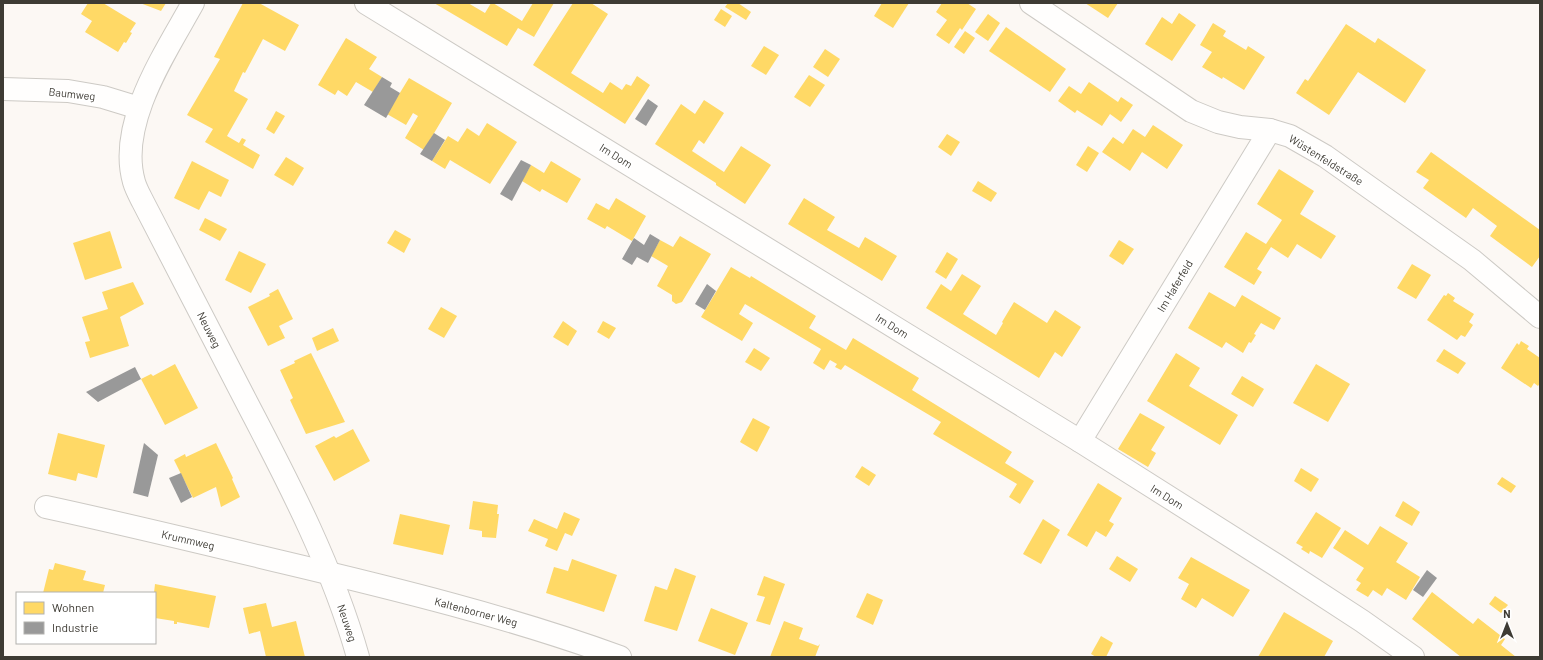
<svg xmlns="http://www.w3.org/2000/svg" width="1543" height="660" font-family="Barlow,sans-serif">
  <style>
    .homes { fill: #ffd966 }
    .industry { fill: #999 }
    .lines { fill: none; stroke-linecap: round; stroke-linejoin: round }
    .minor-casing { stroke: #cdcac5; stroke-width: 24 }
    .minor { stroke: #fffefd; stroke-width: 22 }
    .labels { text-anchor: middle; stroke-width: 4; stroke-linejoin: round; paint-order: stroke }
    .street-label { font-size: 11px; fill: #3e3b34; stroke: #fff }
  </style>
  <rect width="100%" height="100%" fill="#fcf8f4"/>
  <!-- homes -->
  <g class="homes">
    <polygon points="88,3 103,3 136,23 130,32 132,33 126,43 124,42 118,52 85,32 92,21 81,14"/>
    <polygon points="140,3 166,3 161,11"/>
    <polygon points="243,3 259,3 299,25 285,51 263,39 245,73 243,72 234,91 248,99 227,136 239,143 242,138 246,140 243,145 260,155 253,169 205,142 213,129 187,115 220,59 214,57"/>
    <polygon points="434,3 468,3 485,13 491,3 493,3 522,21 533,3 554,3 534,37 518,28 507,46"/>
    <polygon points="573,3 591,3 608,14 571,73 603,93 610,82 622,90 626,84 631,86 637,76 650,85 625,124 533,65"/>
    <polygon points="728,3 738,3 751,12 746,20 725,7"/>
    <polygon points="882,3 909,3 893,28 874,16"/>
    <polygon points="942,3 967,3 976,9 962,30 960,28 949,44 936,35 947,20 936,12"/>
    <polygon points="1085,3 1118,3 1108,18"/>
    <polygon points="721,9 732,16 725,27 714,20"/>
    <polygon points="1179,13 1196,25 1172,61 1145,44 1162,17 1172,24"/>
    <polygon points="988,14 1000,23 988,41 975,32"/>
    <polygon points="1213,23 1226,31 1223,36 1246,50 1248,46 1265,57 1244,90 1223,77 1222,79 1202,67 1212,52 1200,45"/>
    <polygon points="1346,24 1375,43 1378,38 1426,70 1405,103 1358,72 1329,115 1296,93 1305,79 1308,81"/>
    <polygon points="1006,27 1066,69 1050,92 989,51"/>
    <polygon points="965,31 975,38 964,54 954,47"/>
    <polygon points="346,38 377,57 369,69 382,77 373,92 356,82 347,96 338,90 335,95 318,85"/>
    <polygon points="764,46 779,55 766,75 751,66"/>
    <polygon points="825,49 840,59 828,77 813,67"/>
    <polygon points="809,75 825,85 810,107 794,97"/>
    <polygon points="409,78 452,103 424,150 405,138 418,116 413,113 406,125 387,114"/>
    <polygon points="1089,82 1118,102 1121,97 1133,105 1121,122 1110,114 1102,126 1077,110 1075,113 1058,101 1069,86 1081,94"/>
    <polygon points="704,100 724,113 704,144 699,140 692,151 724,172 741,146 771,165 745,204 716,185 716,183 655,144 681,104 695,114"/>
    <polygon points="276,111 285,116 274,134 266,129"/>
    <polygon points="487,123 517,142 490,184 450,160 445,169 432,161 448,136 458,142 467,128 479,136"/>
    <polygon points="1153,125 1183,145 1167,169 1142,152 1130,171 1102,152 1113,137 1123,144 1133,129 1145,137"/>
    <polygon points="947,134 960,142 951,156 938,147"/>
    <polygon points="1088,146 1099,153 1087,172 1076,165"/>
    <polygon points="1431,152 1540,230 1540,256 1532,267 1490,236 1497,226 1473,208 1466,218 1423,188 1429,180 1416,172"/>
    <polygon points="286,157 304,168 293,186 274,175"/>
    <polygon points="192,161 229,180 221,197 209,191 199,210 174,198"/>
    <polygon points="551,161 581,179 567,203 542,189 540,192 522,181 531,165 544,173"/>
    <polygon points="1279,169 1314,191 1300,214 1336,236 1321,259 1297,244 1288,258 1271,247 1257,269 1262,272 1254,285 1224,267 1246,232 1266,244 1282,220 1257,204"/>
    <polygon points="978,181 997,193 991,202 972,191"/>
    <polygon points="616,198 646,216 632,241 607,226 605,229 587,219 596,203 609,210"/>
    <polygon points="804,198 835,217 827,230 859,248 865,237 897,256 882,281 788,224"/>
    <polygon points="205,218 227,229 220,241 199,230"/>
    <polygon points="395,230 411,239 404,253 387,243"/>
    <polygon points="110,231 122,268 85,280 73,243"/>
    <polygon points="680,236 711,254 682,302 676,304 672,301 672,295 657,286 668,266 651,256 660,240 673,247"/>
    <polygon points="1119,240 1134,249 1123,265 1109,256"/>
    <polygon points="239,251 266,264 251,293 225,280"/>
    <polygon points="947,252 958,259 946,279 935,272"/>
    <polygon points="1412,264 1431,275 1416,299 1397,288"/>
    <polygon points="731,267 750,278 751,276 816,316 809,328 846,350 853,338 919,378 912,390 1012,452 1005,463 1034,481 1020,504 1009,497 1017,484 933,434 941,422 845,365 841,370 835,367 837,364 830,360 824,370 813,363 821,349 745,304 739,314 753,323 742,341 701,317"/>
    <polygon points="962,274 981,286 963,314 996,335 1003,323 1002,322 1014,302 1047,323 1055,310 1081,327 1062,357 1055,352 1039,378 926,308 941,284 951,291"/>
    <polygon points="133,282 144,304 120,317 129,346 90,358 85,342 90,341 82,317 108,309 102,292"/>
    <polygon points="278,289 293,319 279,326 285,338 268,346 248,307 270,296 269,294"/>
    <polygon points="1209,292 1235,307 1242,295 1281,318 1274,330 1261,323 1254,334 1256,335 1251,343 1249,342 1243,353 1226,342 1222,348 1188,328"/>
    <polygon points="1448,293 1455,298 1453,301 1474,314 1469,322 1473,325 1465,337 1461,335 1457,340 1427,320 1444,295 1446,296"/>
    <polygon points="441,307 457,316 444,338 428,329"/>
    <polygon points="563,321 577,331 568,346 553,337"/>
    <polygon points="603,321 616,328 609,339 597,332"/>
    <polygon points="333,328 339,341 317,351 312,338"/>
    <polygon points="1521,341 1529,346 1527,349 1540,358 1540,383 1538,386 1534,383 1531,388 1501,368 1517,343 1519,345"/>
    <polygon points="754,348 770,358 761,371 745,362"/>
    <polygon points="1444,349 1466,363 1458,374 1436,361"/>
    <polygon points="311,353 345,422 306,434 290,400 293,398 280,370 295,363 294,361"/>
    <polygon points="1176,353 1200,368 1189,386 1238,415 1220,445 1147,401"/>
    <polygon points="175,364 198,408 165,425 141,379 151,374 153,376"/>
    <polygon points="1316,364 1350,384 1328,422 1293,403"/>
    <polygon points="1242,376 1264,389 1253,407 1231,394"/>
    <polygon points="1140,413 1165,427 1151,450 1156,453 1148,467 1118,449"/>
    <polygon points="753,418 770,427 757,452 740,442"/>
    <polygon points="353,429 370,461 334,481 315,446 334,436 336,438"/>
    <polygon points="58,433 105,445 97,478 78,473 76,481 48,474"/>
    <polygon points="216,443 233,478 232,479 240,497 221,507 216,487 193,498 174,460 185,454 186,457"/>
    <polygon points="862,466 876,475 869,486 855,477"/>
    <polygon points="1301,468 1319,479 1311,492 1294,481"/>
    <polygon points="1502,477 1516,486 1511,493 1497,484"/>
    <polygon points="1098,483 1122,498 1109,521 1114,524 1106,537 1096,531 1087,547 1067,535"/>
    <polygon points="473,501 498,505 497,514 499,514 496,538 482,537 482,531 469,529"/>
    <polygon points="1403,501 1420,512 1412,526 1395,516"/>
    <polygon points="564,512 580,519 572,536 565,533 557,551 545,546 548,539 528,531 534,519 557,529"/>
    <polygon points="1316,512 1341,528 1322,558 1310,551 1309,554 1301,549 1303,547 1296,543"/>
    <polygon points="400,514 450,525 443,555 393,544"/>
    <polygon points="1043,519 1060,530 1041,564 1023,554"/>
    <polygon points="1380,526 1408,543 1396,562 1420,577 1406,600 1387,588 1382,596 1373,590 1368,597 1356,590 1361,583 1356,580 1364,568 1333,548 1345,530 1368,545"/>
    <polygon points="1117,556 1138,569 1130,582 1109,569"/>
    <polygon points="1191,557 1250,590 1233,617 1202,598 1196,608 1181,599 1189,584 1178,578"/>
    <polygon points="572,559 617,575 604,612 546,593 554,567 568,571"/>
    <polygon points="55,563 86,571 83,580 105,585 103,593 43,593 49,569 53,570"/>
    <polygon points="675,568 696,576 677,631 644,621 655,586 667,590"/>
    <polygon points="764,576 785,584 770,625 756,621 765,597 757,595"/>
    <polygon points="155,584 216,596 209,628 177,622 177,624 174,624 174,621 155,618 155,593 154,593"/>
    <polygon points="1432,592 1473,624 1478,618 1505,639 1501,645 1516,657 1461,657 1412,619"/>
    <polygon points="867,593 883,600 873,625 856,617"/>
    <polygon points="1495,596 1508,605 1501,613 1489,604"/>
    <polygon points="266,603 272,627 296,621 305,657 266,657 260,631 249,634 243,608"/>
    <polygon points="711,608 748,623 735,655 698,641"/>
    <polygon points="1284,612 1333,641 1324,657 1258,657"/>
    <polygon points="784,621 803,628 799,639 818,646 820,644 815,657 770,657"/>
    <polygon points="1101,636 1113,643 1106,657 1096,657 1091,654"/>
  </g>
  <!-- industry -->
  <g class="industry">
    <polygon points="382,77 392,83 390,87 400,93 386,118 364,105"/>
    <polygon points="648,99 658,106 646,126 635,119"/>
    <polygon points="434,133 445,140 432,161 420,154"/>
    <polygon points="521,160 531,165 512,201 500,194"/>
    <polygon points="650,234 660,240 648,263 637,257 632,265 622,259 634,238 644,245"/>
    <polygon points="707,284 716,291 705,310 695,304"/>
    <polygon points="135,367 141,379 109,396 98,402 86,392"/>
    <polygon points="144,443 158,455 148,497 133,493"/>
    <polygon points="181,473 192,497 181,503 169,478"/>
    <polygon points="1427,570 1437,578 1423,597 1413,590"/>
  </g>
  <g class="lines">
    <defs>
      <g id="minor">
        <path d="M193,3C166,52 117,123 134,182C136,189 140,196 143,202C178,269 212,336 247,403C290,485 333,568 358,657"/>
        <polyline points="366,3 1080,441 1276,565 1362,621 1413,657"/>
        <polyline points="1031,3 1191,111 1218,122 1240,127 1270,130 1290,136 1325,156 1472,260 1540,317"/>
        <polyline points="3,89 68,91 103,97 139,108"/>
        <polyline points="1080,441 1270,130"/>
        <path d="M46,507C125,524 203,543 282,562C396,589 510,617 620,657"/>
      </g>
    </defs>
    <!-- minor casing -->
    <use href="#minor" class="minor-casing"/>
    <!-- minor -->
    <use href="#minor" class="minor"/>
  </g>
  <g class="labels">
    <!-- street labels -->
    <g class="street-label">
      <text transform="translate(72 94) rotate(6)" y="4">Baumweg</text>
      <text transform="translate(616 156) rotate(32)" y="4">Im Dom</text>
      <text transform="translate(1326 160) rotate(32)" y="4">Wüstenfeldstraße</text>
      <text transform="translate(1175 286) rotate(-59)" y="4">Im Haferfeld</text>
      <text transform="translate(892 326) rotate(32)" y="4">Im Dom</text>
      <text transform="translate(209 330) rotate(63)" y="4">Neuweg</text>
      <text transform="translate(1167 497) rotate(32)" y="4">Im Dom</text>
      <text transform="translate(188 540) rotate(13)" y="4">Krummweg</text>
      <text transform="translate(476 612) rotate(15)" y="4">Kaltenborner Weg</text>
      <text transform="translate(347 623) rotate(71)" y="4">Neuweg</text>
    </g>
  </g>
  <!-- border -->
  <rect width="1543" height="660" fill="none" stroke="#3e3b34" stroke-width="8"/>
  <!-- legend -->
  <rect x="16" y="592" width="140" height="52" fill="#ffffff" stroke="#b2b1ae"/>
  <rect x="24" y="602" width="20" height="12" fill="#ffd966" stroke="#b2b1ae"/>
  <text x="52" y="612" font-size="12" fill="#3e3b34">Wohnen</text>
  <rect x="24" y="622" width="20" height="12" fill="#999999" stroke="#b2b1ae"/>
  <text x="52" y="632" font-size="12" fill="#3e3b34">Industrie</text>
  <!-- north arrow -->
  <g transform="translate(1507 624)" stroke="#ffffff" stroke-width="3" paint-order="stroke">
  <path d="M0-3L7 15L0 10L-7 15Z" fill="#3e3b34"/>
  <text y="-6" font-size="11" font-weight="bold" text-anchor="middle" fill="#3e3b34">N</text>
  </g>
</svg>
